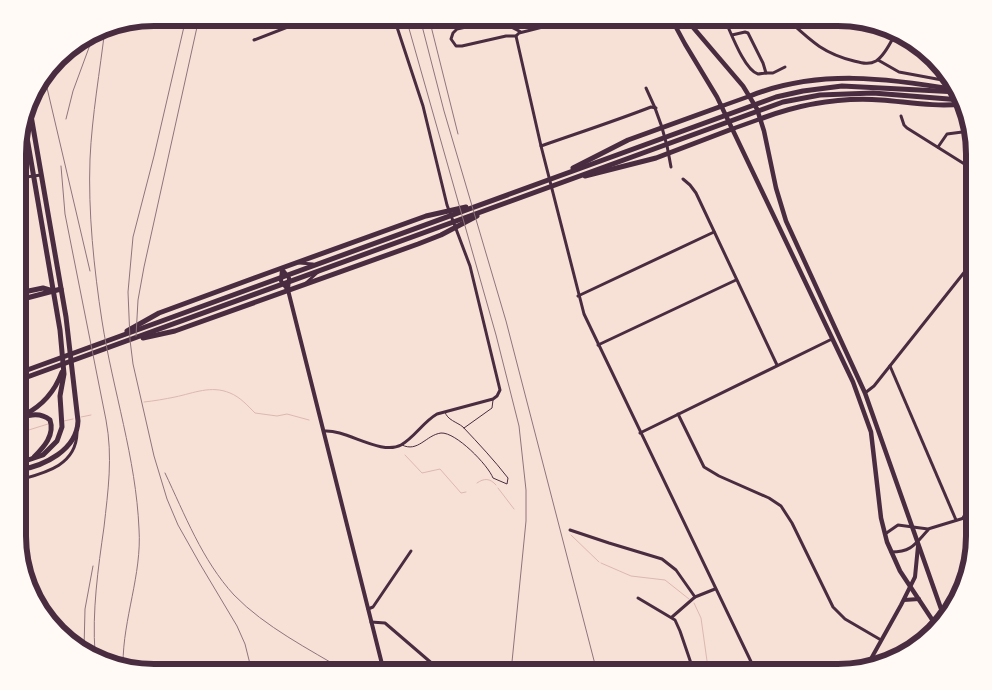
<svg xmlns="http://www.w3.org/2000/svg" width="992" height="690" font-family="Ubuntu,sans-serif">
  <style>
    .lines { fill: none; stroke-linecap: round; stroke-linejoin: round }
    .stream { stroke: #dcb8b0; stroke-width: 1 }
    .service { stroke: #4a2c40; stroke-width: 1 }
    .minor { stroke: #4a2c40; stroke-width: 3 }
    .tertiary { stroke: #4a2c40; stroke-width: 4 }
    .secondary { stroke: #4a2c40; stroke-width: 4 }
    .primary { stroke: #4a2c40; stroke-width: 4.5 }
    .trunk { stroke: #4a2c40; stroke-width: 5 }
    .rail { stroke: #8f747c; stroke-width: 1 }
    .rim { fill: none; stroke: #4a2c40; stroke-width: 6 }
  </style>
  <rect width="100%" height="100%" fill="#f7e1d7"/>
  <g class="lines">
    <!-- stream -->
    <g class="stream">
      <path d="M144,402C154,401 165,399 175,397C194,393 211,385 230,393C240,397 247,405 255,413L277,416L287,414L309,420"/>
      <polyline points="81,417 91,415"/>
      <polyline points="64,421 73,419"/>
      <polyline points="19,433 48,424"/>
      <polyline points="405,455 422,473 440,469 461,493 466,492"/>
      <path d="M477,483C484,478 490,478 496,485"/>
      <polyline points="498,488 514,509"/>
      <polyline points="571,535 599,562"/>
      <polyline points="601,563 631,576 665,580 689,599"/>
      <polyline points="694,603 701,618 708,668"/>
    </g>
    <!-- service -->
    <g class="service">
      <polyline points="464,428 492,408 493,400"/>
      <path d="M402,445C418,453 426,435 441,433C456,432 488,465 493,478L507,484L508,478C494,460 479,444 463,427C457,422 447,420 445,412"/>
    </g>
    <!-- minor -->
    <g class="minor">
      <path d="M724,18C730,30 744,70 758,74C759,74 765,73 766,73L763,63L748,33L745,32L732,35"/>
      <path d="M786,18C810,40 822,53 854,61C862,63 869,65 876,61C884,56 890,44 894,36"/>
      <polyline points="521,32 498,20 457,29 453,33 451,39 456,46 462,46 506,36 516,36 519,33 527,31 578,18"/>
      <polyline points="516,36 541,146 584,314 756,672"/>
      <polyline points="254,40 311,18"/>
      <polyline points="878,60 899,72 953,82"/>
      <polyline points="766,73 773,73 785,67"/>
      <path d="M646,88C659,114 667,139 671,167"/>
      <polyline points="901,116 904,125 907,128 974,170"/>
      <path d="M541,146C578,133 615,121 651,107L656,108"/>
      <polyline points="938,147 947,134 970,131"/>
      <polyline points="19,178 41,175"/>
      <polyline points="683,179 690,185 696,193 777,365"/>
      <polyline points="299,263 313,264"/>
      <polyline points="306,283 318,272"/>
      <polyline points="578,296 714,232"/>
      <polyline points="598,345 736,280"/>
      <polyline points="890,366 956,520"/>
      <polyline points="865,393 874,386 974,260"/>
      <polyline points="678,414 704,467 719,476 769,498 781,506 792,523 833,607 845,619 881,640"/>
      <path d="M324,431C346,429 381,456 401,445C415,437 423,422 437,414L493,399L497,396L500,390L470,266L447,205L423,106L394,18"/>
      <polyline points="640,433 832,339"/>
      <path d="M19,480C44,473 76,466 77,433"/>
      <polyline points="963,518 974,498"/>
      <polyline points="570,530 609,543 662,559 676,570 695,597"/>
      <polyline points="885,534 898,525 928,529 974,515"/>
      <path d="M891,552C912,552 915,544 928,530"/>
      <polyline points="638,598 675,620 680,631 694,672"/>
      <polyline points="368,609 373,607 411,551"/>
      <polyline points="672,617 695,597 715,589"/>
      <polyline points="371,622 385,623 442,672"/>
    </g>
    <!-- tertiary -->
    <g class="tertiary">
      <polyline points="904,600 919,599"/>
      <polyline points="867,666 901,605 915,577 918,546"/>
    </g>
    <!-- secondary -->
    <g class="secondary">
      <polyline points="282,269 289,278 288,290 384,672"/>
      <polyline points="282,269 281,281 288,290"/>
    </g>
    <!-- primary -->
    <g class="primary">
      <polyline points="671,18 685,44 717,97 853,382 871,432 881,518 887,542 900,571 937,627"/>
      <polyline points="685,18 743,86 757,109 764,131 776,188 786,221 865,393 945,620"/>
      <polyline points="722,106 750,96"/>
      <polyline points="732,129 760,119"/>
    </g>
    <!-- trunk -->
    <g class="trunk">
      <path d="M750,96C818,69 888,78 957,90"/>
      <path d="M760,119C800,104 839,97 881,100C908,102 935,107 962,104"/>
      <polyline points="573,168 628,140 722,106"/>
      <polyline points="585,176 656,158 732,129"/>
      <polyline points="19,293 43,288 53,291"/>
      <polyline points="19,300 61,289"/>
      <polyline points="127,331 159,313 268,273 426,216 466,207"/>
      <polyline points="143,338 175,331 418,244 441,235 477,216"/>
      <polyline points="19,373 776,97 803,91 842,86 958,92"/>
      <polyline points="19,380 783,102 820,95 873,93 961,100"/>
      <path d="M24,415C42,406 55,391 62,372"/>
      <path d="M19,418C30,415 40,412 50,420C55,435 44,447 34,457"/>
      <polyline points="19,463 43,455 57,441 62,427 60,396 64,374 60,330 24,120"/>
      <path d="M19,470C44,466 77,450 78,421L66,317L29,104"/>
    </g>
    <!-- rail -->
    <g class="rail">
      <polyline points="186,18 154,156 133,237 128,292 130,340 133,364 154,456 167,499 178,525 200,564 237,626 245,644 252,672"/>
      <polyline points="406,18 496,335 519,426 526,490 526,521 511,672"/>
      <polyline points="420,18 444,111 506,321 597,672"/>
      <polyline points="429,18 458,134"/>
      <path d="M105,28C100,71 92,115 90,159C88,212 94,269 102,321C113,391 136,458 139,529C142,575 123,618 123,664"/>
      <polyline points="44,75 90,271"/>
      <polyline points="66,119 73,91 94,34"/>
      <path d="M61,166L65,214L106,420C113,457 108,491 104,527C98,569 92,611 95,653"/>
      <polyline points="136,336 138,300 144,267 199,18"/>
      <path d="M165,473C185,515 202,560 234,595C265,627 309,649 347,672"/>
      <polyline points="84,649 85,609 93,566"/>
    </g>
  </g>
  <!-- crop -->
  <path d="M0 0H992V690H0ZM154 26H838A128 128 0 0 1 966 154V536A128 128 0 0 1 838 664H154A128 128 0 0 1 26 536V154A128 128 0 0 1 154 26Z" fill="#fffaf5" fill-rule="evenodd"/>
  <path class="rim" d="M154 26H838A128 128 0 0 1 966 154V536A128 128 0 0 1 838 664H154A128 128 0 0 1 26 536V154A128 128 0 0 1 154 26Z"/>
</svg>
